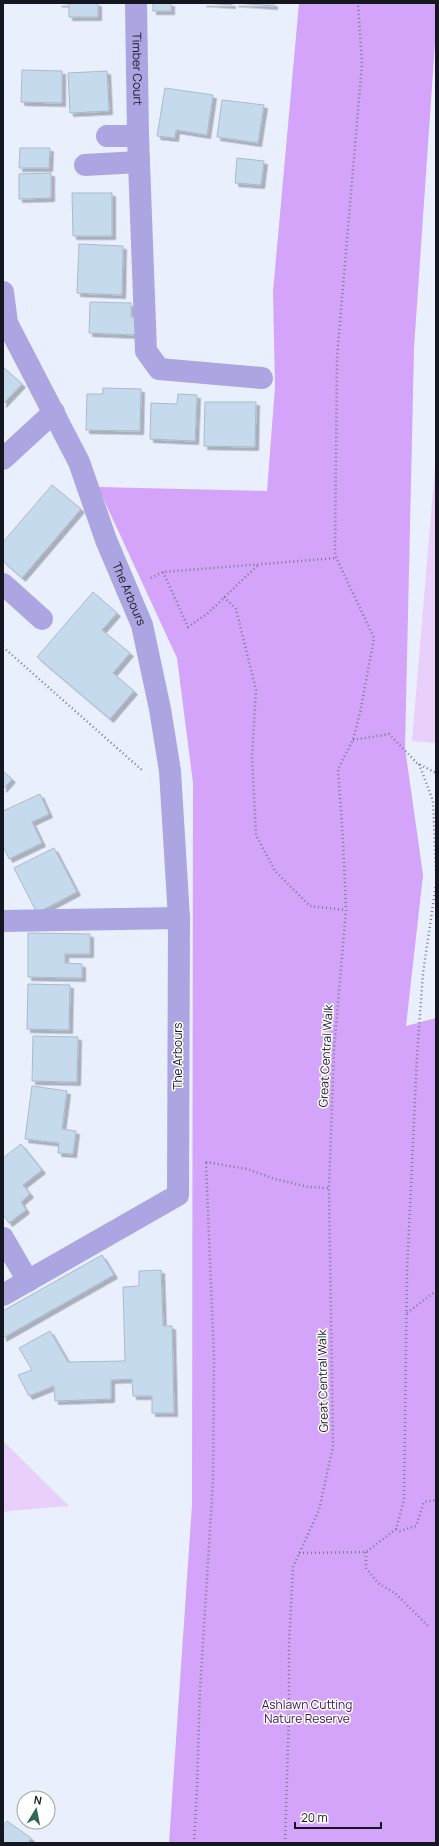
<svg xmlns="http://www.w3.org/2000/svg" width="439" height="1846" font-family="Manrope,sans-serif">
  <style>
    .green { fill: #e8d0fb }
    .forest { fill: #d4a3fa }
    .building { fill: #c6daed; stroke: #a7bbcd; filter: url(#shadow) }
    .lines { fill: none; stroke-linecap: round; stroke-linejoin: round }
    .path { stroke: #797e88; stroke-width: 2.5; stroke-dasharray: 1 3; stroke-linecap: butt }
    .minor { stroke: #aba5e1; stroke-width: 22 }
    .labels { text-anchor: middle; stroke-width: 3; stroke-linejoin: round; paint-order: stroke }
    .street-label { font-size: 12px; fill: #14171f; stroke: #fff }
    .park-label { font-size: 12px; fill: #3e0d59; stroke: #fff }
  </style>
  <defs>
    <filter id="shadow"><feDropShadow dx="3.5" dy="3.5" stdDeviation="0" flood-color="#0004"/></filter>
  </defs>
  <rect width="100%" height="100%" fill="#e9effd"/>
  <!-- green -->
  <g class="green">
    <polygon points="436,455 436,743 412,741"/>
    <polygon points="3,1442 5,1443 69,1506 8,1511 3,1514"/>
  </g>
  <!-- forest -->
  <polygon class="forest" points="299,3 436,3 436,28 414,348 405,748 423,875 406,1026 436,1018 436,1843 169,1843 192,1505 193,783 177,658 98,487 267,491 275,387 273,292"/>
  <!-- building -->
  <g class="building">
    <polygon points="58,3 98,3 98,17 69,17 69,4"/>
    <rect x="153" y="3" width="18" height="8"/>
    <polygon points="203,3 232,3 232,5"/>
    <polygon points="235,3 274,3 274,6"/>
    <polygon points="22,70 62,71 62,103 21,102"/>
    <polygon points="107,71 109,111 70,113 68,73"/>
    <polygon points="165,88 213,95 207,135 176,130 175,138 157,136"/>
    <polygon points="222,100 264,105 258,143 217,137"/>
    <polygon points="20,148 50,148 49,168 19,168"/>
    <polygon points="237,158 264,161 261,185 235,183"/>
    <polygon points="51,173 51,198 19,199 19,174"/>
    <polygon points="72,193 112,193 112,236 73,236"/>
    <polygon points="79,244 123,246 122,295 77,293"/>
    <polygon points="90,302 131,303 131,317 138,317 138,335 89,333"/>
    <polygon points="3,367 22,384 3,404"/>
    <polygon points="103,388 141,389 140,431 86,430 87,394 103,394"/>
    <polygon points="178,394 197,395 195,441 150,439 151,403 177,404"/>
    <polygon points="205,402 256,402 255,447 204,446"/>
    <polygon points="52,485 81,509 22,578 3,561 3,542"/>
    <polygon points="93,592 117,613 102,630 130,653 113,673 134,691 110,719 37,657"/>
    <polygon points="3,771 12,779 3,789"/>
    <polygon points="40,794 49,814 32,822 42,843 9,859 3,846 3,811"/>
    <polygon points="54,848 77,892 37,913 14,868"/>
    <polygon points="28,933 90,934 90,954 65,954 65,963 82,964 82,978 28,977"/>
    <polygon points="28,984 70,985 69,1030 27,1029"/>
    <polygon points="33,1036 78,1037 77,1082 32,1081"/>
    <polygon points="32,1086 67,1091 62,1129 76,1131 73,1154 58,1153 59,1143 25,1139"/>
    <polygon points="21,1144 42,1170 23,1185 30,1194 21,1202 26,1210 9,1223 3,1215 3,1158"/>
    <polygon points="102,1255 114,1275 3,1338 3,1311"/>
    <polygon points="161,1270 163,1326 172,1326 174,1413 152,1413 152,1396 133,1396 132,1379 111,1380 111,1399 55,1401 54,1386 29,1396 18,1375 32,1370 19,1348 50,1331 68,1362 125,1361 123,1287 139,1286 139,1271"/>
    <polygon points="7,1821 31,1838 28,1843 3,1843 3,1826"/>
  </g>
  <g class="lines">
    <!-- path -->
    <g class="path">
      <polyline points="163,572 188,627 207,614 258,565"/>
      <polyline points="151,578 163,572 337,558"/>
      <polyline points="224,597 236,609 256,690 252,757 256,835 275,871 310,906 346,910"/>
      <polyline points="3,647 143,771"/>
      <polyline points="353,740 389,734 417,763 436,773"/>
      <polyline points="419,764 433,801 436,874"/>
      <polyline points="206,1162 247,1169 275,1179 309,1187 329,1188"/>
      <polyline points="407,1313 436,1291"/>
      <polyline points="396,1529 400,1531 416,1526 424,1502 436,1500"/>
      <polyline points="366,1552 366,1568 378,1583 396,1594 429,1627"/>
      <polyline points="299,1553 366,1552 396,1529 404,1500 407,1272 417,1056 423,973 436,884"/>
      <polyline points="194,1843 197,1788 200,1690 213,1481 214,1359 206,1162 204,1162"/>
      <polyline points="285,1843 289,1714 289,1646 293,1567 319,1510 333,1446 329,1188 334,1050 346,910 343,840 338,769 353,740 360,713 374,638 335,555 337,357 362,64 358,3"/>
    </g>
    <!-- minor -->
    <g class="minor">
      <path id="s1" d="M136,3L138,136L146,351L159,369L262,378"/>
      <polyline points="107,136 138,136"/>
      <polyline points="85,165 139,162"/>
      <path id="s2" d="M3,292L7,323L79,462L106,540L142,625L160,709L170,771L179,918"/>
      <polyline points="3,459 54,412"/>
      <polyline points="3,584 42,619"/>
      <polyline points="3,921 179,918 178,1195 3,1295"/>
      <polyline points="3,1238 28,1281"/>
    </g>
  </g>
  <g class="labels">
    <!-- street labels -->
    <g class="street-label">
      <text dy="4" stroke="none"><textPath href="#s1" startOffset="66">Timber Court</textPath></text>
      <text dy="4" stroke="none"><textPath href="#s2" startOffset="329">The Arbours</textPath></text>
      <text transform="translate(178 1056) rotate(-90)" y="4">The Arbours</text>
      <text transform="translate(326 1056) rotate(-87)" y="4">Great Central Walk</text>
      <text transform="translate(323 1381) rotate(-91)" y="4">Great Central Walk</text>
    </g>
    <!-- park labels -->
    <g class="park-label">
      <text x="307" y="1709">Ashlawn Cutting<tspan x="307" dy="14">Nature Reserve</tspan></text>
    </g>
  </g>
  <!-- border -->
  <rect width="439" height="1846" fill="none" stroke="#14171f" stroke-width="8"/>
  <!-- north arrow -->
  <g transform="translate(36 1810) rotate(10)"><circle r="19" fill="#ffffff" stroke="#a1a2a5"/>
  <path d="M0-3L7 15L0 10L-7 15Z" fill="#31684f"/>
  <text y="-6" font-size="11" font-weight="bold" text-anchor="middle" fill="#14171f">N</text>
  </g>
  <!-- scale -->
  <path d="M295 1822v6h86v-6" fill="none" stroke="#14171f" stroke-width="2"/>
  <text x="301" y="1822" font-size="12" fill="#14171f" stroke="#ffffff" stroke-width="3" paint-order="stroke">20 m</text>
</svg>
